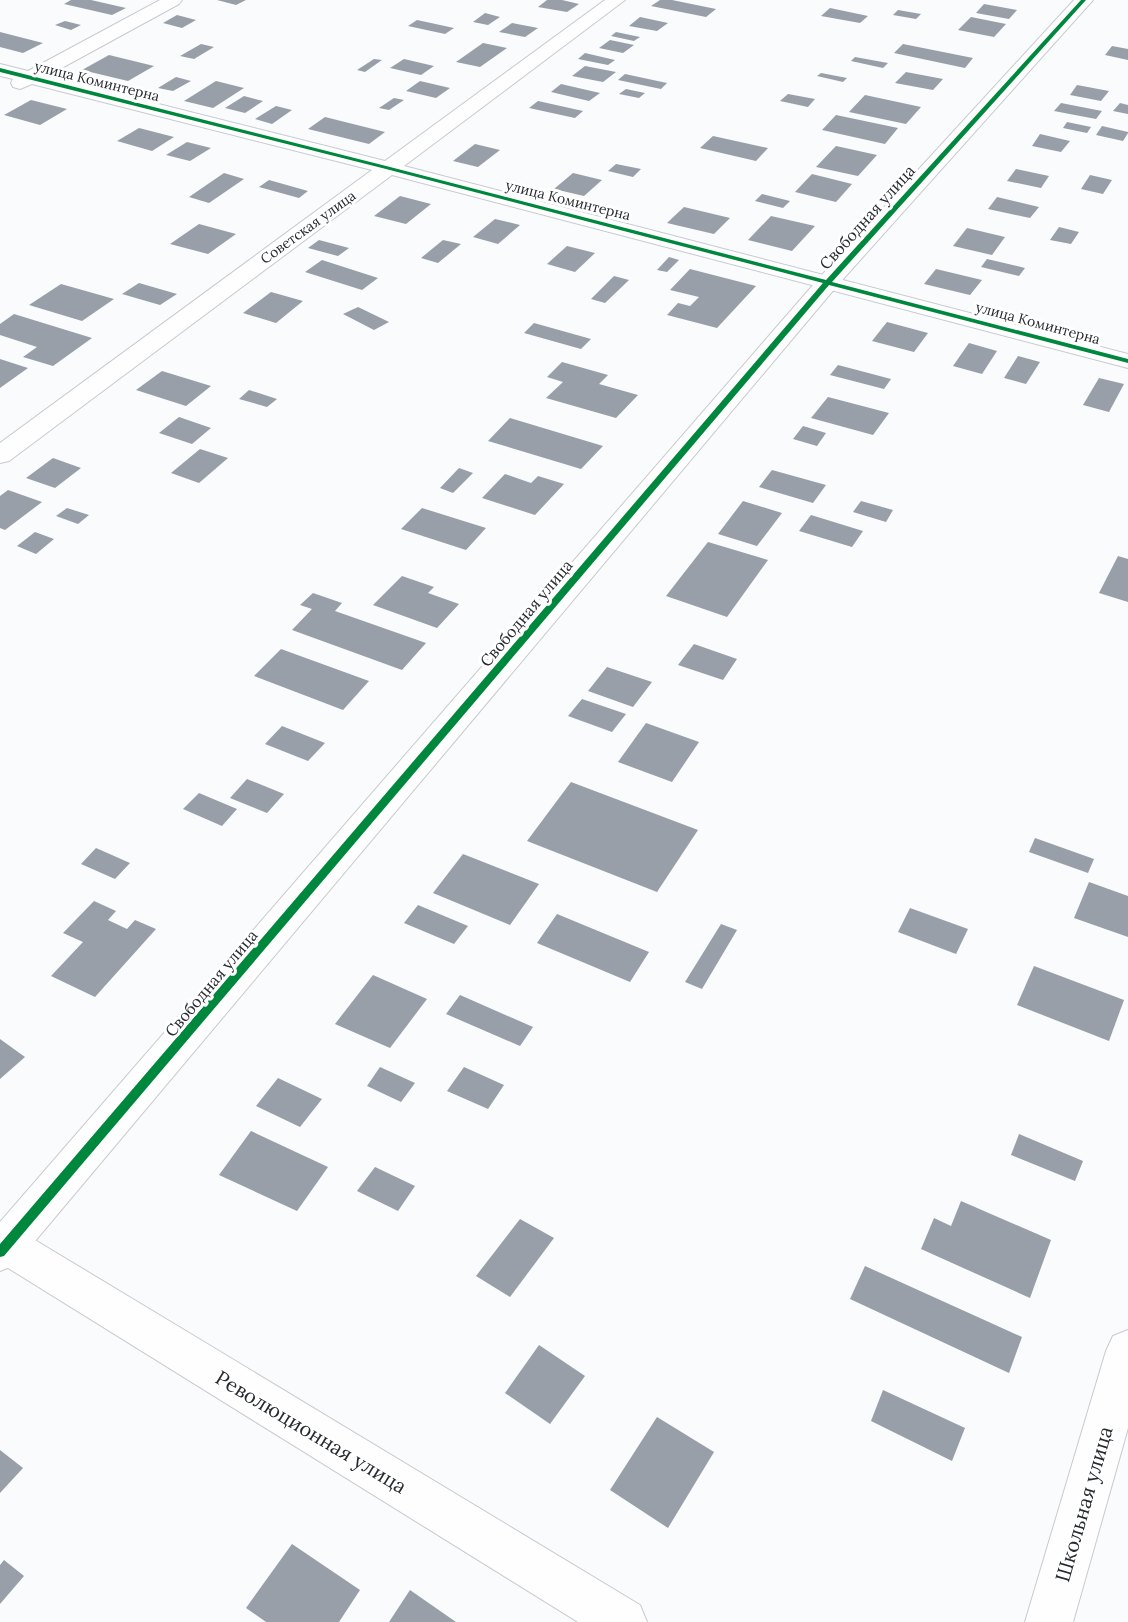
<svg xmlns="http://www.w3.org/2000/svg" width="1128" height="1622" font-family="Lora,serif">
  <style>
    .building { fill: #989fa9 }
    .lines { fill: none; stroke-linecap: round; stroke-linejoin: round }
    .street-casing { stroke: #c8cace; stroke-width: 2 }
    .secondary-casing { stroke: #c8cace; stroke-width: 2 }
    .street { fill: #fefeff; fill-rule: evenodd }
    .secondary { fill: #fefeff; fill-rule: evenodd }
    .cycleway-casing { stroke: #fff; stroke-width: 4 }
    .cycleway { fill: #00873e; fill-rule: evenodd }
    .labels { text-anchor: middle; stroke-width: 6; stroke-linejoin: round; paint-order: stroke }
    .far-street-label { font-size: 14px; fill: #272b30; stroke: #fff }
    .street-label { font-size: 16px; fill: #272b30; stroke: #fff }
    .near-street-label { font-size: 20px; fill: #272b30; stroke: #fff }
  </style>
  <rect width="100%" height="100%" fill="#f9fbfd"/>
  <!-- building -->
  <g class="building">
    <polygon points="71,0 91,0 126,8 112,15 64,4"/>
    <polygon points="217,0 246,0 236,5"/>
    <polygon points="547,0 562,0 579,4 567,12 538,7"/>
    <polygon points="660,0 672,0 716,9 706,17 651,6"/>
    <polygon points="984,4 1017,10 1009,19 976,13"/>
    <polygon points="830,8 868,16 860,23 821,16"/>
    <polygon points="898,10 921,14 916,19 893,15"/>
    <polygon points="485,13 500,17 488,25 473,22"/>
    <polygon points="177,15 196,20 182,28 163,23"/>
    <polygon points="640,17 668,23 657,31 629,26"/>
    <polygon points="971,17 1006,24 994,37 958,30"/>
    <polygon points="417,20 454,28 445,34 408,26"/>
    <polygon points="65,21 81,25 71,30 55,25"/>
    <polygon points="512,23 538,28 525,37 499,32"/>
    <polygon points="0,32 43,43 23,53 0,47"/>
    <polygon points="616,32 640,37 634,41 611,36"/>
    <polygon points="610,40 634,45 623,53 599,48"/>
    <polygon points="483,43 507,48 480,67 456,62"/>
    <polygon points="201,44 214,47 194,59 180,56"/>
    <polygon points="903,44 973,58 965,68 894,53"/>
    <polygon points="1112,46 1128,49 1128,60 1105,55"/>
    <polygon points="585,53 615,60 608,65 578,59"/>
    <polygon points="109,55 154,66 128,81 82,70"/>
    <polygon points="855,57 888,63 883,68 851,61"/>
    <polygon points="374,59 382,60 365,72 357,70"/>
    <polygon points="404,59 434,66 421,75 390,68"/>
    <polygon points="585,66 616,72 603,82 572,76"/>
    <polygon points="906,72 943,79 933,90 895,83"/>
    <polygon points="821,73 847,78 843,82 817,76"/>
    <polygon points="625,74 667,83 661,89 618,80"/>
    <polygon points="176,77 191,81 173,91 158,88"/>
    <polygon points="216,81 244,88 213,108 184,101"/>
    <polygon points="420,81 450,88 436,98 406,91"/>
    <polygon points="561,84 600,93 589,101 551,92"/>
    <polygon points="1077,85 1109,91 1101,101 1070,95"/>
    <polygon points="626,89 645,93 639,98 619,94"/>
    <polygon points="788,94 815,99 808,107 780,101"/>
    <polygon points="865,95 921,107 906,124 849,112"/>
    <polygon points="244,96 263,101 245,113 225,108"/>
    <polygon points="394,98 404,100 389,110 379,108"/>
    <polygon points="31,100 67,109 40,125 4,115"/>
    <polygon points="538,101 583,111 575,118 529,108"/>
    <polygon points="1061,103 1102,111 1096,119 1054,111"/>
    <polygon points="1120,103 1128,105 1128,114 1113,111"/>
    <polygon points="276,106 292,110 272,124 255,119"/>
    <polygon points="836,115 898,128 885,144 822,130"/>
    <polygon points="325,117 385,132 369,144 308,129"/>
    <polygon points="1067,122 1091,127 1087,133 1063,128"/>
    <polygon points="1102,126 1128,132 1128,133 1123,141 1096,135"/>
    <polygon points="139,128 174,137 152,151 117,141"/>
    <polygon points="1040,134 1070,141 1061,152 1032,146"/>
    <polygon points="713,136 768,148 756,161 700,148"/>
    <polygon points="187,142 211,148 190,161 166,155"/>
    <polygon points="475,144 500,150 478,167 453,161"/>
    <polygon points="836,146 877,155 858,176 816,167"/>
    <polygon points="616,164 641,169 633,177 608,171"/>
    <polygon points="1016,169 1049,176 1041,188 1007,181"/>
    <polygon points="224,173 244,179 209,203 189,197"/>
    <polygon points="573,173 602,180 584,196 554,189"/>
    <polygon points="812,174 852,184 836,202 795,192"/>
    <polygon points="1090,175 1112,180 1103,194 1081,189"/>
    <polygon points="269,180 308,191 299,198 259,187"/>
    <polygon points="762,194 790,201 783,208 755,201"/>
    <polygon points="400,196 431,204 406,224 374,216"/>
    <polygon points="997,197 1039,207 1030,218 988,209"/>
    <polygon points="684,207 730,218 714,234 667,223"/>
    <polygon points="771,216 815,226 792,251 748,240"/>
    <polygon points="495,219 520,225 498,244 473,237"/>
    <polygon points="199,224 236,234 208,254 170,244"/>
    <polygon points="1059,227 1079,232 1071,244 1050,240"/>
    <polygon points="967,228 1005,237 992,255 953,246"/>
    <polygon points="319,240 349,248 338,256 308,248"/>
    <polygon points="443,240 461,244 438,263 421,258"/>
    <polygon points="567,246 595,253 575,272 547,264"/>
    <polygon points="669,257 679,260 667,272 657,270"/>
    <polygon points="987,259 1025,268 1019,276 981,267"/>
    <polygon points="322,260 378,278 362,290 305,272"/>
    <polygon points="690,269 756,286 717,328 667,315 678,303 690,306 699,297 670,290"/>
    <polygon points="936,269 982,280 970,295 924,284"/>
    <polygon points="614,276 629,280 605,303 591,299"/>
    <polygon points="139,283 177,294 160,305 122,294"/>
    <polygon points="61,284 114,299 82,321 29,305"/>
    <polygon points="271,292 303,301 276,323 243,313"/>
    <polygon points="358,307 389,322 374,330 343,314"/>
    <polygon points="14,314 92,338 53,366 23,357 37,347 0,335 0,324"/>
    <polygon points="887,322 928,333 914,352 872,341"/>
    <polygon points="534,323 591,339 581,349 524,333"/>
    <polygon points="969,343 997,351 982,374 953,366"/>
    <polygon points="1018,356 1040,362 1026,384 1004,378"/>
    <polygon points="0,359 28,368 0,388"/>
    <polygon points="562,362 608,375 599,384 638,395 616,418 546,398 563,382 547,377"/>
    <polygon points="838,365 891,379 884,389 830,375"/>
    <polygon points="162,371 211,386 186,406 136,390"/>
    <polygon points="1099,378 1124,384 1109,412 1083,405"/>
    <polygon points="249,390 277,399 267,407 239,399"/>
    <polygon points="828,397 889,413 873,435 811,418"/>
    <polygon points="179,417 211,428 192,444 159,433"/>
    <polygon points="510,418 603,446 581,469 488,441"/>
    <polygon points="803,426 826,433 817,446 793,439"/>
    <polygon points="200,449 228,458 199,483 171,473"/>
    <polygon points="53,458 81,468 55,488 26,478"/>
    <polygon points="459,468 473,473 453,493 440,488"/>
    <polygon points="772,470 826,485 813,503 759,487"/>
    <polygon points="505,474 531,483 538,476 564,484 535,515 482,498"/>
    <polygon points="8,490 42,502 5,530 0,528 0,496"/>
    <polygon points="743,501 782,513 757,546 718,534"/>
    <polygon points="861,501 893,510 886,522 853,512"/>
    <polygon points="67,508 89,515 78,524 56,516"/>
    <polygon points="422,508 486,528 466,550 401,529"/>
    <polygon points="811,515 863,531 852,547 799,531"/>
    <polygon points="35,532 54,539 36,554 17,546"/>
    <polygon points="708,542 768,560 727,617 666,596"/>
    <polygon points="1118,556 1128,559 1128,602 1099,593"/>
    <polygon points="402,576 434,587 428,593 459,604 437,628 373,605"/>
    <polygon points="313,593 342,603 335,611 426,643 402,670 292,630 312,609 300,605"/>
    <polygon points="694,644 737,659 723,680 678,665"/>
    <polygon points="281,649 369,681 343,710 254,676"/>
    <polygon points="607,667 652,682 633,707 588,691"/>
    <polygon points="582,699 626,714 612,732 568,716"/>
    <polygon points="646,723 699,742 672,782 618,762"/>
    <polygon points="282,726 325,743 308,761 265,744"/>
    <polygon points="247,779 284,794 267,813 230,798"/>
    <polygon points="571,782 698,830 657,892 527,841"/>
    <polygon points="199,793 237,809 222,826 183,809"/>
    <polygon points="1035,838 1094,859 1088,873 1029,852"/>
    <polygon points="96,848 130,863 115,879 81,864"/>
    <polygon points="463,854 539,884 510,925 433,893"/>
    <polygon points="1089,882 1128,896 1128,937 1074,918"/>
    <polygon points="94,901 116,911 108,920 127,929 135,920 156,929 95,997 51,976 83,942 63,933"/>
    <polygon points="418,905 468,926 454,944 404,923"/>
    <polygon points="910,908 968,929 956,954 898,932"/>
    <polygon points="557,914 649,952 630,982 537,943"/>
    <polygon points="721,924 737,930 702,989 685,982"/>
    <polygon points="1034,966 1124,1000 1109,1041 1017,1005"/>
    <polygon points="373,975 427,999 390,1048 335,1024"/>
    <polygon points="460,995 533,1027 520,1046 446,1014"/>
    <polygon points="0,1039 25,1057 0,1079"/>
    <polygon points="380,1067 415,1083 401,1102 367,1086"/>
    <polygon points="464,1067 504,1085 488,1109 447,1091"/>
    <polygon points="278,1078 322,1099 300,1127 256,1106"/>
    <polygon points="251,1131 328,1167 297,1211 219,1175"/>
    <polygon points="1019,1134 1083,1161 1075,1181 1011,1155"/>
    <polygon points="375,1167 415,1186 398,1211 357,1191"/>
    <polygon points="961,1201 1051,1240 1030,1298 921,1249 934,1218 951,1226"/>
    <polygon points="520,1219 554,1238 510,1297 476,1276"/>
    <polygon points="865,1266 1022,1337 1009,1373 850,1299"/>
    <polygon points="539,1345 585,1376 550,1424 505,1393"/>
    <polygon points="883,1390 965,1428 952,1461 871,1421"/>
    <polygon points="657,1417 714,1452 668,1528 610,1490"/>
    <polygon points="0,1450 23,1468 0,1493"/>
    <polygon points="292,1544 360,1590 339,1622 266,1622 246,1608"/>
    <polygon points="4,1560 24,1576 0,1604 0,1565"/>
    <polygon points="410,1590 456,1622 389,1622"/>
  </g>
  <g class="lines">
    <defs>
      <g id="street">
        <polygon points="160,0 182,0 179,4 47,76 385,161 605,0 625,0 404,166 1128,354 1128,368 392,175 9,461 0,463 0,443 372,170 32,84 20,89 13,87 11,83 13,79 0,76 0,64 28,71"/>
        <polygon points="0,1222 15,1228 640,1605 647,1622 578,1622 0,1263"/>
        <polygon points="1128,1330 1128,1428 1073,1622 1025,1622 1106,1351 1113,1336"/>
      </g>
      <polygon id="secondary" points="1074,0 1093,0 836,287 15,1265 0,1271 0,1222 820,277"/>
    </defs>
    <!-- street casing -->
    <use href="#street" class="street-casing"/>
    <!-- secondary casing -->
    <use href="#secondary" class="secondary-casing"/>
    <!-- street -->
    <use href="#street" class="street"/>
    <!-- secondary -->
    <use href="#secondary" class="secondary"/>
    <defs>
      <polygon id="cycleway" points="1081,0 1086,0 832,282 1128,359 1128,363 829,285 4,1256 0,1257 0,1244 823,283 386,169 0,72 0,68 390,167 826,280"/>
    </defs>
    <!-- cycleway casing -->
    <use href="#cycleway" class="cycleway-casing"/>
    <!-- cycleway -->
    <use href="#cycleway" class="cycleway"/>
  </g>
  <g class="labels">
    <!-- far-street labels -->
    <g class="far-street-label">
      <text transform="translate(97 81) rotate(14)" y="5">улица Коминтерна</text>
      <text transform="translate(568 200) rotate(14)" y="5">улица Коминтерна</text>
      <text transform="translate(308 227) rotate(-36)" y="5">Советская улица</text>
      <text transform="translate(1038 323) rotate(15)" y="5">улица Коминтерна</text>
    </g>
    <!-- street labels -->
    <g class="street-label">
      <text transform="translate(867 217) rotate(-48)" y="6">Свободная улица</text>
      <text transform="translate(526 613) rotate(-50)" y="6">Свободная улица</text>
      <text transform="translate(211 983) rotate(-50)" y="6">Свободная улица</text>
    </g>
    <!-- near-street labels -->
    <g class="near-street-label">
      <text transform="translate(311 1432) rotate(31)" y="7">Революционная улица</text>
      <text transform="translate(1084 1504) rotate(-74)" y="7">Школьная улица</text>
    </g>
  </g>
</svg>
